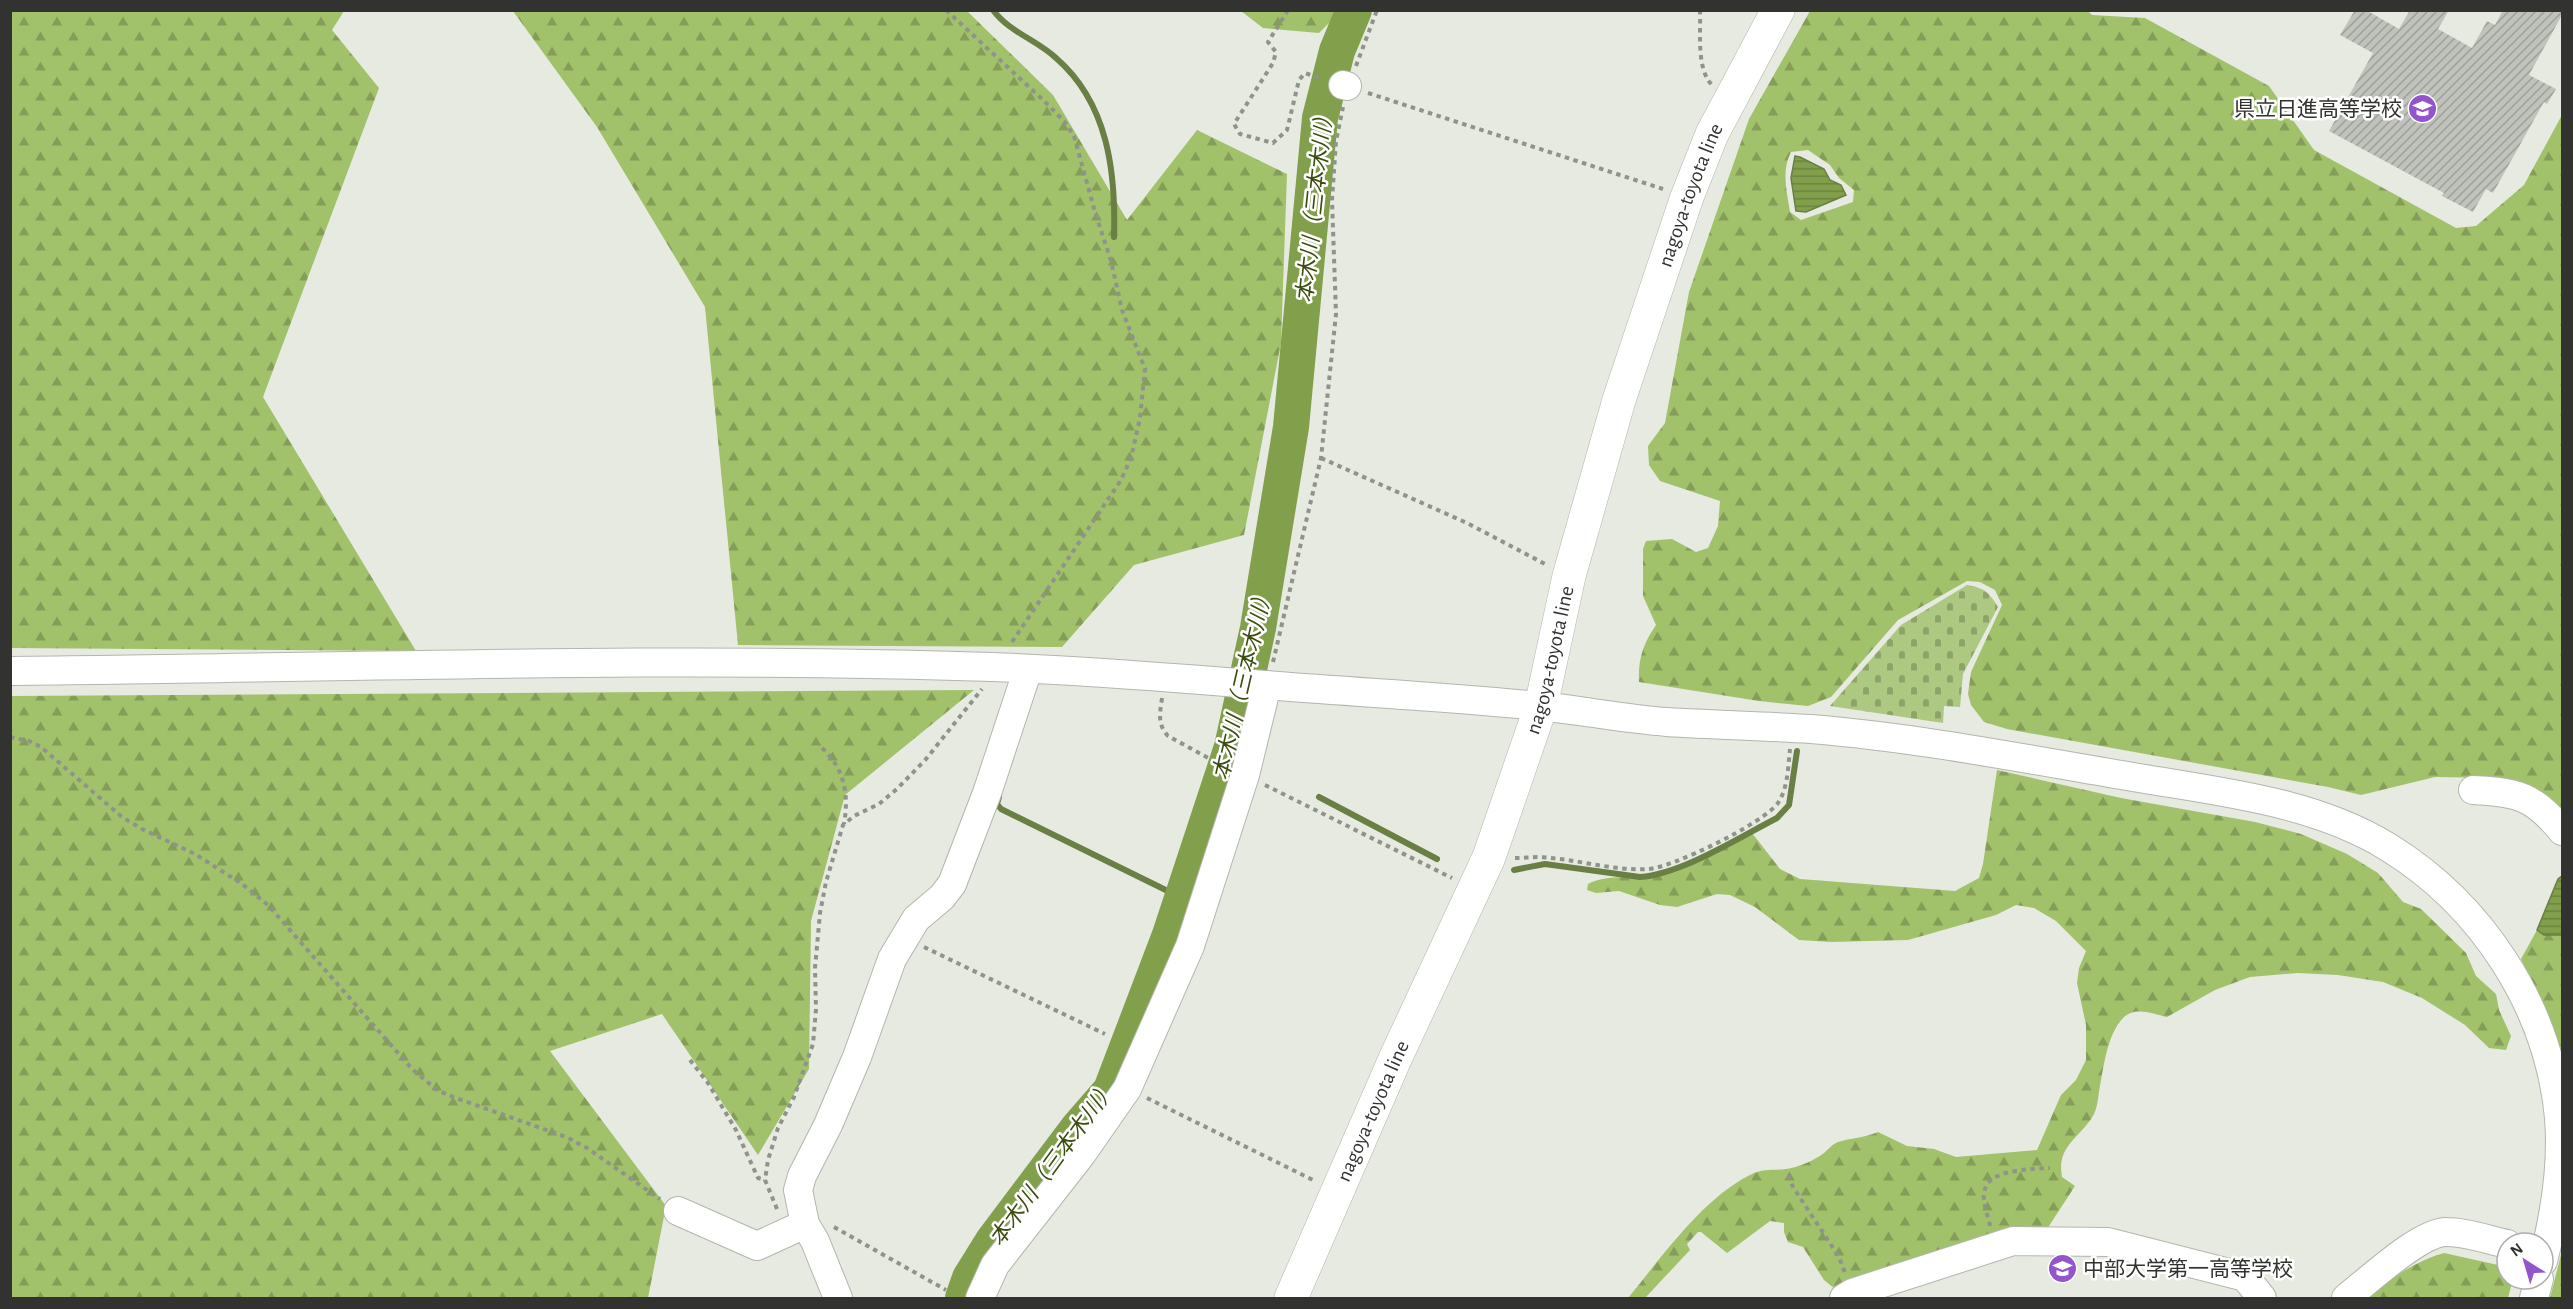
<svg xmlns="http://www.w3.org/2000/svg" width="2573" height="1309" font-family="'Alegreya Sans','Noto Sans JP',sans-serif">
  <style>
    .forest { fill: url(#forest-firs); fill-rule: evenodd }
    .cemetery { fill: url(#cemetery-stones) }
    .water { fill: url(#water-rules); stroke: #6a7f43; stroke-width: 1.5 }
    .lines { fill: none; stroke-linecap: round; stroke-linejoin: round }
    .stream { stroke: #6a7f43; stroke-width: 6 }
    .river { stroke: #82a04b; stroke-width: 36 }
    .building { fill: url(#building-hatch) }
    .minor-casing { stroke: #b3b6ae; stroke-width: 30 }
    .major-casing { stroke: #b3b6ae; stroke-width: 34 }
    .path { stroke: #90938c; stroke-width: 4; stroke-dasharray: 4.5 4.5; stroke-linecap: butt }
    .minor { stroke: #fff; stroke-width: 28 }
    .major { stroke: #fff; stroke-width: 33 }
    .labels { text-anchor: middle; stroke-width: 5; stroke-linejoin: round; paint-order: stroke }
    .poi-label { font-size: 21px; fill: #323330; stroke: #fff; text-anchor: end }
    .street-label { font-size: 21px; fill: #323330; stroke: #fff }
    .water-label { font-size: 22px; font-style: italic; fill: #3b4e10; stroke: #fff }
  </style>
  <defs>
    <pattern id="forest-firs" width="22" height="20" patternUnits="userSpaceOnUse" patternTransform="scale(1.5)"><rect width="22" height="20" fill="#a1c16b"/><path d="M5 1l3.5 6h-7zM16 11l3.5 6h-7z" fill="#849d58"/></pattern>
    <pattern id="cemetery-stones" width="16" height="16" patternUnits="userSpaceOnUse" patternTransform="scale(1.5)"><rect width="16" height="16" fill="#adc881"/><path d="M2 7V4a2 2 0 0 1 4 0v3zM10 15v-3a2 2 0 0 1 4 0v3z" fill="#8da36a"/></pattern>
    <pattern id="water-rules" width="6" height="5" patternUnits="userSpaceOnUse" patternTransform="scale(1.5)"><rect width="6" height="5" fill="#82a04b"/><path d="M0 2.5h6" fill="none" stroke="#6b833f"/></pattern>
    <pattern id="building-hatch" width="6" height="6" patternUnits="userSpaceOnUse" patternTransform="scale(1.5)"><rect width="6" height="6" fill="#c0c3bb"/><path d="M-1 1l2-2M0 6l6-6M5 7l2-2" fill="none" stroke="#9d9f98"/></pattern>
  </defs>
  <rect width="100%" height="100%" fill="#e6eae1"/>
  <!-- forest -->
  <g class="forest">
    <polygon points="11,10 344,11 332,30 379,88 263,397 416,651 11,648"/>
    <path d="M2087,10L2092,15L2145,18L2269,86L2314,150L2456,228L2476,226L2524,185L2562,115V820L2496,778L2435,777L2361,795L2328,787L2007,729L1984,722L1971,705L1968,694L1971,672L2002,605L1995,590L1980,582L1967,581L1898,620L1831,697L1808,706L1759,701L1639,682C1638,659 1643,644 1656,625L1643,596V549L1646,541L1672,539L1696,552L1708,548L1718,526L1720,501L1660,481L1649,465L1648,446L1665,423L1689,292L1749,119L1810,11ZM1808,150L1830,165L1839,178L1854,190L1853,202L1801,220L1790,212C1787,192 1781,171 1791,152Z"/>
    <polygon points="513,11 967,11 1053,95 1127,220 1197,130 1287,174 1281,343 1244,535 1134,565 1062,647 738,645 705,307 597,127"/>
    <polygon points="1241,11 1341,11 1319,33 1263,28"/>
    <polygon points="974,690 845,795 811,921 809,1069 758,1155 662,1014 550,1051 666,1206 648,1298 11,1298 10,696"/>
    <path d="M1997,770L2121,798L2255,822L2301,834L2347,854L2378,873L2403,902L2421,909L2466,953L2476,976L2496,994L2499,1010L2511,1036L2506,1050L2489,1048L2465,1025L2422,998L2383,982L2338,975L2298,973L2250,977L2215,990L2167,1017C2153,1014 2135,1006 2123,1018C2107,1034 2103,1070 2099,1092C2098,1099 2097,1108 2094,1114C2081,1138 2056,1145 2062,1177L2075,1186L2047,1229L1835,1289L1824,1280L1803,1247L1788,1242L1784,1232V1223L1770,1221L1727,1253L1701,1232H1698L1687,1244L1690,1250L1645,1298H1628C1662,1257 1702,1199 1750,1175C1763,1168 1772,1171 1786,1169C1797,1168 1815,1160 1824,1153C1828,1150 1832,1144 1838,1142C1851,1138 1864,1138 1878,1132L1907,1146L1934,1149L1956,1157L2037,1150L2061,1095L2076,1080L2086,1060V1025L2077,983L2079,968L2086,951L2056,921L2034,908L2016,905L1996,915L1908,940L1831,942L1799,940L1755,907L1730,895L1717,894L1677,907L1660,905L1619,891L1596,893L1587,890L1588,884C1610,872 1640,881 1665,875C1688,870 1729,845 1752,833L1780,869L1800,879L1955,891L1979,878L1983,864Z"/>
    <polygon points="2537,930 2544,935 2562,935 2562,1070 2544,1012 2521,959"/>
    <polygon points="2562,1251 2562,1298 2550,1298"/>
    <path d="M2444,1253L2507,1267V1279H2513L2508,1298H2365C2389,1280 2415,1261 2444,1253Z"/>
  </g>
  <!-- cemetery -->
  <path class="cemetery" d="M1967,585C1984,588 1989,592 1998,607L1963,674L1960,707L1944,706L1943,723L1830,706L1901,625Z"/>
  <!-- water -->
  <g class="water">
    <polygon points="1795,156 1800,157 1824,169 1830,180 1841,185 1846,195 1806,212 1796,211 1791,178"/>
    <polygon points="2562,876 2562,935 2544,935 2537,930 2558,879"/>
  </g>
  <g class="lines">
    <!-- stream -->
    <g class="stream">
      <path d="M993,10C1009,32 1037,40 1056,58C1108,103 1116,172 1114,237"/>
      <polyline points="999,797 997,804 1001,809 1182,898"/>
      <polyline points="1319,797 1437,859"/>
      <path d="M1514,870L1545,864L1640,877C1682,874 1738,838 1777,818L1789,805L1797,751"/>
    </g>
    <!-- river -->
    <polyline class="river" points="963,1298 970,1278 993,1241 1078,1128 1111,1090 1170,935 1232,747 1258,628 1291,427 1320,118 1337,51 1354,10"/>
  </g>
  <!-- building -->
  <polygon class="building" points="2355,10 2366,10 2399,29 2410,10 2449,10 2438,29 2472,48 2487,21 2495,25 2503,10 2562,10 2562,15 2529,75 2556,89 2547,104 2544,102 2493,193 2486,189 2473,212 2442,196 2444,193 2329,131 2373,53 2340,35"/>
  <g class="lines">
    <defs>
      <g id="minor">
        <polyline points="1343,85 1347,86"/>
        <path d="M10,671C337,668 665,656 992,667C1087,670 1184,679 1279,686C1366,693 1452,697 1538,706C1581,710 1624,719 1667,722C1715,725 1763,726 1811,729C1921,738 2031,760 2139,778C2222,792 2315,802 2388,847C2482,905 2549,1007 2559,1118C2563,1167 2555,1214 2543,1261"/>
        <path d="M2473,790C2517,792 2534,796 2562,831"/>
        <polyline points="678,1211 757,1246 805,1224"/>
        <polyline points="838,1298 815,1241 805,1224 798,1190 802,1176 828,1125 857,1057 892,959 916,919 942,897 952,884 987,793 1028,669"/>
        <polyline points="980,1298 995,1265 1081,1155 1127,1089 1190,946 1245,775 1267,685"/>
        <polyline points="1844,1298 1852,1293 2013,1241 2108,1242 2245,1277 2262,1298"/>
        <path d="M2346,1298C2368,1281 2421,1231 2447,1232C2467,1232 2488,1240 2507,1244"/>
        <polyline points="2534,1298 2539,1279"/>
      </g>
      <g id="major">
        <path id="s1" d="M1291,1298L1395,1059L1489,857L1541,706L1569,576L1619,400L1687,197L1712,134L1778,10"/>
      </g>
    </defs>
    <!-- minor casing -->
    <use href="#minor" class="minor-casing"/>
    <!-- major casing -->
    <use href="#major" class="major-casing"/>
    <!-- path -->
    <g class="path">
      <polyline points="946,10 1042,99 1064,121 1074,136 1095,212 1111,261 1122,310 1145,369 1140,418 1131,458 1121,480 1010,645"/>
      <polyline points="1288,10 1268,42 1276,52 1273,63 1234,124 1240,134 1273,143 1287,130 1299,80 1305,73 1323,79"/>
      <path d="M1700,10C1701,32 1696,69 1712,85"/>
      <polyline points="1356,66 1377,10"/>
      <polyline points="1368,93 1663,189"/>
      <polyline points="1321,458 1467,523 1545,564"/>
      <polyline points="1273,662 1321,458 1336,314 1332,200 1336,141 1343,107"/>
      <path d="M1162,698C1160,713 1157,724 1168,736L1223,766"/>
      <polyline points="10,737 29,741 41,747 122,817 142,829 195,854 242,884 268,905 412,1069 437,1090 453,1097 566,1137 587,1148 660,1199"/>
      <path d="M822,748C845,769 849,795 844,824"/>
      <polyline points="1265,785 1452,878"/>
      <path d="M1515,858C1527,858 1539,856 1551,858C1584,861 1615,871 1648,869C1672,868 1764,823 1778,803C1788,788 1788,767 1790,749"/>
      <polyline points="924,947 1105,1034"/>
      <polyline points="690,1060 708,1083 736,1130 758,1178 765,1180"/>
      <polyline points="1147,1098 1315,1181"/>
      <polyline points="1789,1175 1793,1187 1839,1257 1845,1273"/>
      <polyline points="777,1209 765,1180 768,1160 778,1128 794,1097 813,1044 816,1009 815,968 820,913 826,882 843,825 854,816 879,804 897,789 926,759 982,689"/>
      <path d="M1990,1226C1988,1215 1981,1200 1985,1189C1990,1169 2033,1169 2050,1168"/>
      <polyline points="834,1227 946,1290"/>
    </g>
    <!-- minor -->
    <use href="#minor" class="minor"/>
    <!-- major -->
    <use href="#major" class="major"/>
  </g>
  <!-- icons -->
  <defs>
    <symbol id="school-disc" viewBox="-11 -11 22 22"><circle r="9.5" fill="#9355cc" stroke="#fff"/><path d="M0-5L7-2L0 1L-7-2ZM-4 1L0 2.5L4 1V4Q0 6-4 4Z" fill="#fff"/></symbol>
  </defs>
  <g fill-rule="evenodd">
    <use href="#school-disc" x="2406" y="92" width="33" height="33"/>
    <use href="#school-disc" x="2046" y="1252" width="33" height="33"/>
  </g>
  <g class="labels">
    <!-- poi labels -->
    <g class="poi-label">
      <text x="2402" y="116">県立日進高等学校</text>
      <text x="2083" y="1276" text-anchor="start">中部大学第一高等学校</text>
    </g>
    <!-- street labels -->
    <g class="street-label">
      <text dy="7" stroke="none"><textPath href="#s1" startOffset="1176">nagoya-toyota line</textPath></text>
      <text dy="7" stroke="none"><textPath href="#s1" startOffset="690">nagoya-toyota line</textPath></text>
      <text dy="7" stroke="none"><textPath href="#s1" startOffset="204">nagoya-toyota line</textPath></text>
    </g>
    <!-- water labels -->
    <g class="water-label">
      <text transform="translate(1314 204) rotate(-84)" y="8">本木川（三本木川）</text>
      <text transform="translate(1242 683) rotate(-77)" y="8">本木川（三本木川）</text>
      <text transform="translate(1052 1163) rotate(-54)" y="8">本木川（三本木川）</text>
    </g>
  </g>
  <!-- border -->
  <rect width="2573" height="1309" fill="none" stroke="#323330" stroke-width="24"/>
  <!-- north arrow -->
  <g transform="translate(2525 1261) rotate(323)"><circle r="28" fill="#ffffff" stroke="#adadac" stroke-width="1.5"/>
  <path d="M0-4.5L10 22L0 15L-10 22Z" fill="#9355cc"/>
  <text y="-9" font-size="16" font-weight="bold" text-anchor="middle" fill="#323330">N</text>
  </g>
</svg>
